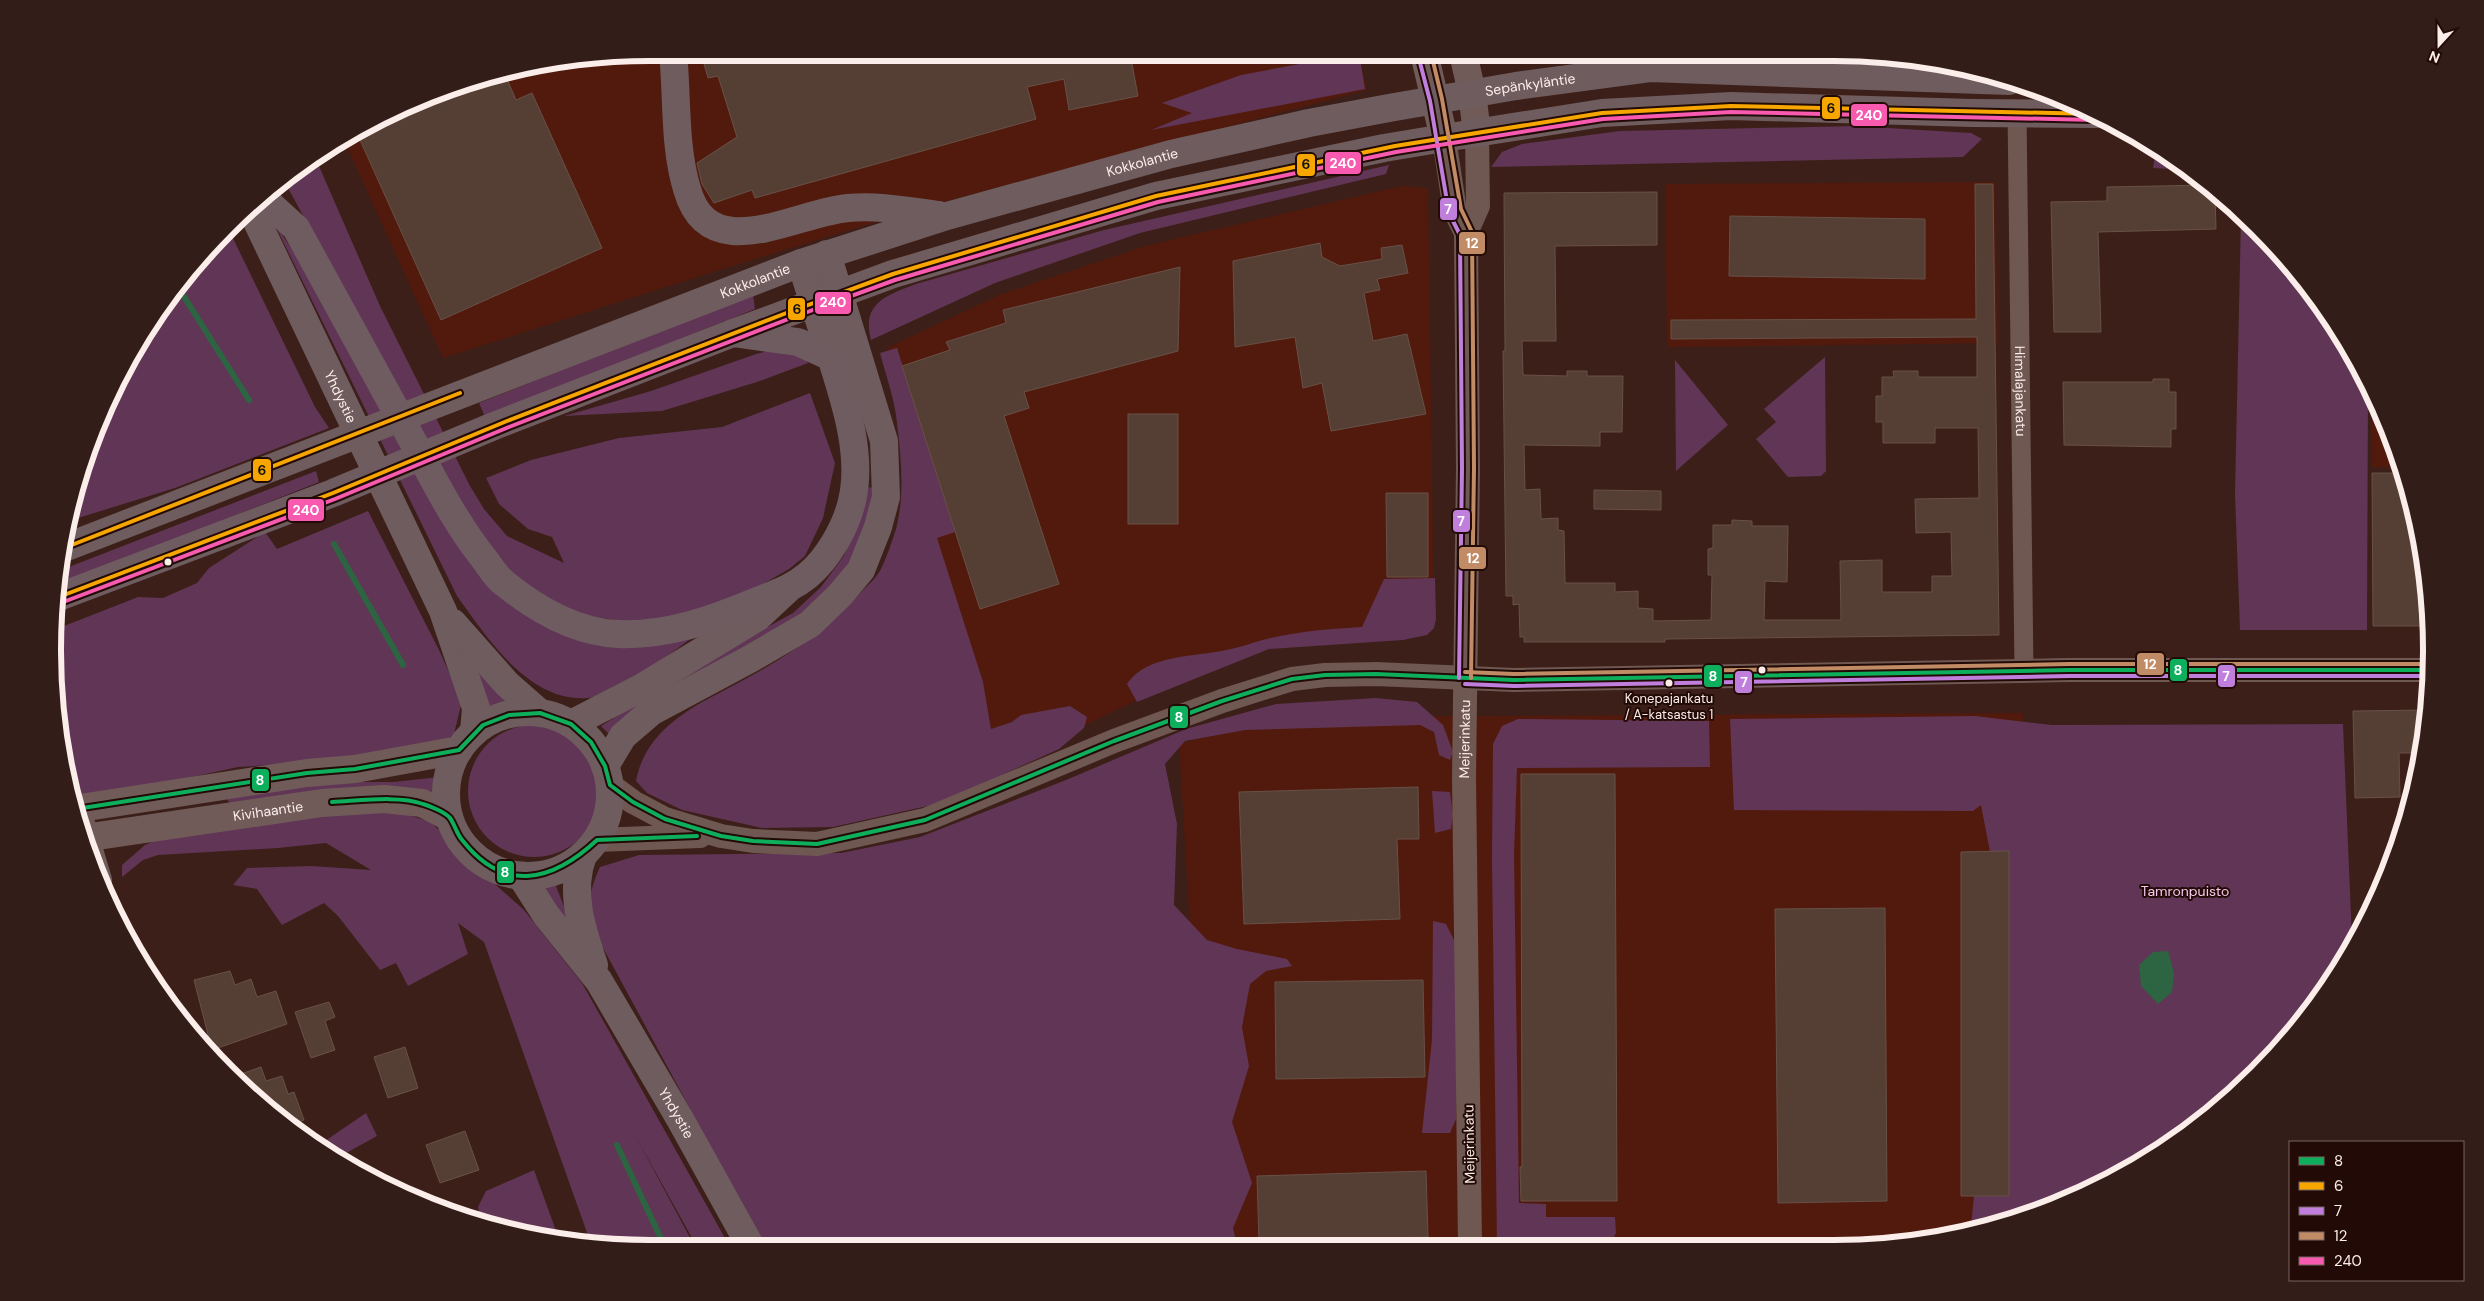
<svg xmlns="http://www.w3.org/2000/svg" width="2484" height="1301" font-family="'DM Sans',sans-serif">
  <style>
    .built { fill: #521a0d }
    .green { fill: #613555 }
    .water { fill: #2d6441 }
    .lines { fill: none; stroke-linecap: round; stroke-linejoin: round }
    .stream { stroke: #2d6441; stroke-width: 6 }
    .building { fill: #553f34; stroke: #685147 }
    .minor { stroke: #6f5752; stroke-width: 19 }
    .tertiary { stroke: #6f5752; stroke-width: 24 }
    .secondary { stroke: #715b59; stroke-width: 28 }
    .primary { stroke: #6f5c5e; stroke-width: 28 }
    .trunk { stroke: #6e5c60; stroke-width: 28 }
    .bus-1-casing { stroke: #220b06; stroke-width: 8 }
    .bus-2-casing { stroke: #220b06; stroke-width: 8 }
    .bus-3-casing { stroke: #220b06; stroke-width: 8 }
    .bus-4-casing { stroke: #220b06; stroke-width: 8 }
    .bus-5-casing { stroke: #220b06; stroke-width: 8 }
    .bus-1 { stroke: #0daf5c; stroke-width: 4 }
    .bus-2 { stroke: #f7a600; stroke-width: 4 }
    .bus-3 { stroke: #c07fdc; stroke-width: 4 }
    .bus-4 { stroke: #c18c65; stroke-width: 4 }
    .bus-5 { stroke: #f75aaf; stroke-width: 4 }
    .bus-dot { fill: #fbede9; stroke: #220b06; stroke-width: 2 }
    .labels { text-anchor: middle; stroke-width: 4; stroke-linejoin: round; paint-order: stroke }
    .bus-label { font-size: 13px; fill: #fbede9; stroke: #220b06 }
    .street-label { font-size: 14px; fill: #fbede9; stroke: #220b06 }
    .park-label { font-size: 14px; fill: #f6c6eb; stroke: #220b06 }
    .rim { fill: none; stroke: #fbede9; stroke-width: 6 }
    .line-badge { stroke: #220b06; stroke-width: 2 }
    .badge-label { font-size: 14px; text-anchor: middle; font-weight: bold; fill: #fff }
    .pale-badge-label { font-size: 14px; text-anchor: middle; font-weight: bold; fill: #111 }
  </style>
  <rect width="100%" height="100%" fill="#3c1f18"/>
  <!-- built -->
  <g class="built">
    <polygon points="651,53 1358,53 1367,90 935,204 713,272 443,358 343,138 458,84 534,64"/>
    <polygon points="1995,182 1998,343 1667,347 1665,184"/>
    <polygon points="1402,186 1428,188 1434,620 1268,646 1141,698 985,775 922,525 887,348 999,295 1145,246"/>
    <polygon points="2372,398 2400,459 2402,468 2372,467"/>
    <polygon points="2023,713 2014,1216 1912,1243 1209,1245 1179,744 1275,717"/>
  </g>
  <!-- green -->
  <g class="green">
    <polygon points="1327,53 1359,53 1365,89 1151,130 1192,113 1162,103 1241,75 1326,59"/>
    <polygon points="1855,126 1971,133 1982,139 1963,157 1491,167 1502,152 1522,144 1620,131"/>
    <polygon points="2156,150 2188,170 2153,168"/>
    <polygon points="315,157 380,306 470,486 484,509 507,536 564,563 552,537 528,529 499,504 486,478 531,460 619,438 722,427 810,393 835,463 823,518 805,556 789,569 735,600 680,619 627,622 590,616 542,599 497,560 461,503 283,179"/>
    <path d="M1389,165L1386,174L1140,233L995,283L871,340C861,303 887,295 916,284L1104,230Z"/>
    <polygon points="2241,217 2283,256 2352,352 2368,388 2367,630 2240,630 2235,494"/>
    <path d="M272,219L322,295L485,580L510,605L547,626L693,637C677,649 660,661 644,673C636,678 628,686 619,690C543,723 495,649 457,596Z"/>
    <polygon points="229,230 315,407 329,428 175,488 75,519 69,519 73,496 98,421 153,319 201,256"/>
    <polygon points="753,294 755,309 485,417 479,403"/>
    <polygon points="780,348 804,357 808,363 757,382 662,411 564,416 651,391 756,354"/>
    <path d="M897,348L955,532L937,538L983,682L991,729L1012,722L1021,715L1070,706L1087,717L1084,728L1059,749L984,783L932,805L833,827L762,828L682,810L647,793L636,781C644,736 683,711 721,692C773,665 824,635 862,591C868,585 876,578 880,571C886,559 892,542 896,529C905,495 901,457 897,423C895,400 886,376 880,353Z"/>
    <polygon points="1825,357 1826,471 1821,476 1788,477 1756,439 1776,422 1764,409"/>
    <polygon points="1675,360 1728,425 1676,471"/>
    <polygon points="316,471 319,482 58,586 61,570"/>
    <polygon points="869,487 877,489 864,543 845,575 803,617 610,735 601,726 702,663 793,613 821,587 843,557 856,529"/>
    <polygon points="368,511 439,650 462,701 454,734 441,744 385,758 238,767 72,803 54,690 54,630 138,597 163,598 197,583 209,568 265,532 277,549"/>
    <path d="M1435,578L1436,619L1434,628L1427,635L1403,640L1269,649L1137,702L1127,684C1147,654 1195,657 1226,650C1240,648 1253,642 1267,639C1299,631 1330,629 1362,627L1384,579Z"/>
    <polygon points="477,661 514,700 489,710 478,679"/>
    <path d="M1376,698L1417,702L1443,725L1453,752L1450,760L1439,755L1434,732L1420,725L1245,730L1185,741L1165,764L1177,824L1174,905L1207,940L1237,949L1287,959L1292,966L1266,971L1250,984L1242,1027L1249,1066L1232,1122L1252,1183L1233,1228L1237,1245L765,1247L595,933C589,902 587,896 600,867L639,855L841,853L920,837L1066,780L1186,729L1276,704Z"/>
    <polygon points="1975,716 2052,725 2343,724 2352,941 2283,1045 2197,1125 2062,1203 1971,1227 1974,1196 2009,1196 1990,852 1981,805 1973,811 1734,810 1730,719"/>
    <polygon points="1518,719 1709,721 1710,767 1517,768 1514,854 1519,1203 1546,1204 1546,1217 1615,1217 1616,1233 1610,1244 1497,1245 1492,859 1493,744 1502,726"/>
    <circle cx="534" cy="791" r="66"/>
    <polygon points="440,777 441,793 407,791 229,803 227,798 324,782 393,782"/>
    <polygon points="1432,791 1450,792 1453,815 1451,829 1435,833"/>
    <polygon points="333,812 399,812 431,822 479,870 524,910 582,983 730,1247 697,1247 636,1137 695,1247 612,1247 591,1244 484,942 458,923 468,954 408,986 396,963 380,970 338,916 324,903 282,925 257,889 233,885 247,868 311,866 371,870 326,843 278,848 158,855 143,860 122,877 122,865 145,845 178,831"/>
    <polygon points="557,881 556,886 568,917 562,922 535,885"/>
    <polygon points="1433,921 1446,924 1457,946 1456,1119 1450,1133 1422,1133 1432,1039"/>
    <polygon points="366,1113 377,1136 339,1157 319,1145"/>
    <polygon points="534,1170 559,1239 496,1228 482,1223 478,1207 486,1191"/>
  </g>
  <!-- water -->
  <polygon class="water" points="2168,951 2174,973 2172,992 2158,1004 2141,986 2139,965 2153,952"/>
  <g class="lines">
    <!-- stream -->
    <g class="stream">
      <polyline points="178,287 249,400"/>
      <polyline points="334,544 403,665"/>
      <polyline points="617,1145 665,1247"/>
    </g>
  </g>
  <!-- building -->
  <g class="building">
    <polygon points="701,53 1130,53 1138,96 1069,110 1064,79 1027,87 1036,119 755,198 752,190 714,203 702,184 697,163 737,137 718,76 708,78"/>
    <polygon points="504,72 516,100 532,93 602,248 441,320 356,131 458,84"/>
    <polygon points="1975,184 1993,184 1999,635 1665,639 1665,642 1524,642 1524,637 1520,637 1519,604 1513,605 1513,596 1506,596 1503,351 1505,351 1504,193 1657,192 1657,245 1555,246 1556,341 1522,341 1523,375 1567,376 1567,371 1587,371 1587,376 1623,376 1622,432 1600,432 1600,446 1524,445 1525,490 1540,489 1541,519 1558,518 1558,530 1564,531 1565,583 1615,583 1615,592 1638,591 1638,608 1653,609 1653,621 1711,620 1712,575 1708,575 1708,549 1713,548 1713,525 1732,525 1732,520 1752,521 1752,526 1788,526 1787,582 1765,581 1764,620 1841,620 1840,561 1882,560 1882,592 1932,592 1932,576 1952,576 1951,532 1916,533 1915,499 1979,498 1978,428 1935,428 1935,443 1883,443 1883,422 1876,422 1876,396 1882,396 1882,377 1894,377 1893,371 1918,371 1918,377 1977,377 1977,337 1671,339 1671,320 1976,319"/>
    <polygon points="2207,185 2215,192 2216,229 2098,232 2101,332 2054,332 2051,202 2107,201 2107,187"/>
    <polygon points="1730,216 1925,219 1925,279 1729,276"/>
    <polygon points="1320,243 1322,257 1340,266 1382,259 1381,248 1402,245 1408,273 1377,279 1380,290 1364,293 1373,341 1407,334 1426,414 1331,431 1322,383 1303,388 1295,337 1235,347 1233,261"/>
    <polygon points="1180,267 1178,351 1024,392 1029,408 1004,416 1059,584 980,609 902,366 950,350 946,342 1006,323 1003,310"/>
    <polygon points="2153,379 2169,379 2169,392 2176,392 2176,429 2171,429 2171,447 2064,445 2063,382 2153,382"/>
    <rect x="1128" y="414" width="50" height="110"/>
    <polygon points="2372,473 2403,473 2426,573 2428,626 2373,626"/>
    <polygon points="1594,490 1661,491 1661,510 1594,509"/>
    <polygon points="1386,493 1428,493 1428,577 1387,577"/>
    <polygon points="2427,710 2420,753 2399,753 2400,797 2355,798 2353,711"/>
    <polygon points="1521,774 1615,774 1617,1201 1521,1201 1520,1167 1522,1167"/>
    <polygon points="1418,787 1419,839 1397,839 1400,919 1244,924 1239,792"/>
    <polygon points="2009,851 2009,1196 1961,1196 1961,852"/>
    <polygon points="1885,908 1887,1201 1778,1203 1775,909"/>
    <polygon points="230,971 235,985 251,979 257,997 276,991 287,1024 212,1050 194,980"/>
    <polygon points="1423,980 1425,1077 1276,1079 1275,982"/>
    <polygon points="329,1002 335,1017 325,1021 335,1050 311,1058 295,1012"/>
    <polygon points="405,1047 418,1088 388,1098 374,1057"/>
    <polygon points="261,1067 266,1081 282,1076 288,1094 294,1092 304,1120 288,1126 232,1077"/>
    <polygon points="465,1131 479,1170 440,1183 426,1145"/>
    <polygon points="1426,1171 1428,1237 1259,1241 1257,1176"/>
  </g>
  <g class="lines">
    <!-- minor -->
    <path class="minor" id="s1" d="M2017,112L2024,670"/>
    <!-- tertiary -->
    <g class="tertiary">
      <polyline points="1444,138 1455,211 1466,233"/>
      <polyline points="610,785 633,802 665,819 721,836 753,841 817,844 925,820 1114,741 1222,701 1292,679 1325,675 1376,674 1514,680 2069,670 2430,670"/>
      <polyline points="597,840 700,836"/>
      <path id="s2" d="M1470,1245L1464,778L1468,468L1466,233L1478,206L1477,133"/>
    </g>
    <!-- secondary -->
    <g class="secondary">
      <polyline points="1424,53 1444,138"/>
      <polyline points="1463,53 1472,93 1477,133"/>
      <polyline points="74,809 307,773 355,769 459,750"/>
      <polyline points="80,820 98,880"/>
      <path id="s3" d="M84,838L322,803L384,799L422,803L449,817"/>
    </g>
    <!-- primary -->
    <g class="primary">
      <path d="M674,65C677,105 675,150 687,189C709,268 794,213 848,208C878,205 908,211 938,215"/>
      <path id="s4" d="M251,209L443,611L476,708L474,732"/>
      <polyline points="801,263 831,357"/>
      <polyline points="733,333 893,274 1156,196 1384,148 1444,138 1602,113 1731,106 1972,113 2096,114"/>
      <path id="s5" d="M64,548L801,263L947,216L1171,154L1309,123L1389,108L1516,86L1650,68L2009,81"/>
      <polyline points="453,623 507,684 540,713"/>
      <circle cx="528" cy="794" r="82"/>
      <polyline points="571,724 641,688 758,617 788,589"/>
      <polyline points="605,766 623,736 651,712 750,659 810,624 840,595 861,570 878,527 886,497 884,441 827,254"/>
      <path d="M583,855C569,892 582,930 594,965"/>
      <path id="s6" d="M521,876L546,915L599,981L680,1119L751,1247"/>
    </g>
    <!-- trunk -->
    <path class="trunk" d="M56,598L333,493L494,426L507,421L733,333L798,342L831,357C845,401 863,455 852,501C846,527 828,559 807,576C791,589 774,594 755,602C712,620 666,636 618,634C575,632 536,609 504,583C496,577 491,568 485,560C457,525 437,486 416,447C376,374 336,301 296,228L263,198"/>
    <defs>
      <g id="bus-1">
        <path d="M332,802C357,801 400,795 423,804C430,806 445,812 450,818C455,825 457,835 463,841C505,894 553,881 597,840L697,836"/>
        <polyline points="95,871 76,809 307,773 355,769 459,750 483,725 509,715 540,713 571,724 591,742 605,766 610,785 633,802 665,819 721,836 753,841 817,844 925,820 1114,741 1222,701 1292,679 1325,675 1376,674 1514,680 2069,670 2430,670"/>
      </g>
      <g id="bus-2">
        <polyline points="64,548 460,393"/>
        <polyline points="56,598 333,493 507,421 789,312 893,274 1156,196 1395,146 1602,113 1731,106 2096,114"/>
      </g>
      <g id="bus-3">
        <polyline points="1418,55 1430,101 1449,213 1460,235 1462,468 1459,678"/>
        <polyline points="1465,684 1514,686 2069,676 2430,676"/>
      </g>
      <g id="bus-4">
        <polyline points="1431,53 1442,99 1461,209 1472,232 1474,468 1471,678"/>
        <polyline points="1465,672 1514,674 2069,664 2429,664"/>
      </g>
      <polyline id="bus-5" points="58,604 335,499 509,427 791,318 895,280 1158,202 1396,152 1603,119 1731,112 2096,120"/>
    </defs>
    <!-- bus-1 casing -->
    <use href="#bus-1" class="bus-1-casing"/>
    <!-- bus-2 casing -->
    <use href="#bus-2" class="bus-2-casing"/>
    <!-- bus-3 casing -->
    <use href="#bus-3" class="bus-3-casing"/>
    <!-- bus-4 casing -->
    <use href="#bus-4" class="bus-4-casing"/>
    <!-- bus-5 casing -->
    <use href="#bus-5" class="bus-5-casing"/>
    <!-- bus-1 -->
    <use href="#bus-1" class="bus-1"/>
    <!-- bus-2 -->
    <use href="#bus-2" class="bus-2"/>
    <!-- bus-3 -->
    <use href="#bus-3" class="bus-3"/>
    <!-- bus-4 -->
    <use href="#bus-4" class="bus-4"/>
    <!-- bus-5 -->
    <use href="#bus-5" class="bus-5"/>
  </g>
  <!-- markers -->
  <g class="bus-dot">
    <circle cx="168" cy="562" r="4.5"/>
    <circle cx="1762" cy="670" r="4.5"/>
    <circle cx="1669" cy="683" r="4.5"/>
  </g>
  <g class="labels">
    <!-- bus labels -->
    <g class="bus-label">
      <text x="1669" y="703">Konepajankatu<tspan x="1669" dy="16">/ A-katsastus 1</tspan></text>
    </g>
    <!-- street labels -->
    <g class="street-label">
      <text dy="5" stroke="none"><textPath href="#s5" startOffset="1542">Sepänkyläntie</textPath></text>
      <text dy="5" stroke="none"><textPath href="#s5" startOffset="1146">Kokkolantie</textPath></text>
      <text dy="5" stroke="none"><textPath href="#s5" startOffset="741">Kokkolantie</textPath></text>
      <text dy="5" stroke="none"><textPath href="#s1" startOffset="279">Himalajankatu</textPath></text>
      <text dy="5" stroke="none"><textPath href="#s4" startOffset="208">Yhdystie</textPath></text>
      <text dy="5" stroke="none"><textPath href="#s2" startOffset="506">Meijerinkatu</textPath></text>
      <text dy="5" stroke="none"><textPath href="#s3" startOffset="186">Kivihaantie</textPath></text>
      <text dy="5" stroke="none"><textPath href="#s6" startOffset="284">Yhdystie</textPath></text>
      <text transform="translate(1469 1144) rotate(-91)" y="5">Meijerinkatu</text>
    </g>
    <!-- park labels -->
    <g class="park-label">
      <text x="2185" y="896">Tamronpuisto</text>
    </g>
  </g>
  <!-- crop -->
  <path d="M0 0H2484V1301H0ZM650 61H1834A589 589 0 0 1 2423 650V651A589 589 0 0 1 1834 1240H650A589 589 0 0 1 61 651V650A589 589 0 0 1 650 61Z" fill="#331d18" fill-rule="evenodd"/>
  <path class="rim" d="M650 61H1834A589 589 0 0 1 2423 650V651A589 589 0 0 1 1834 1240H650A589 589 0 0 1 61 651V650A589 589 0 0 1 650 61Z"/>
  <g class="line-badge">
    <rect x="1821" y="96" width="20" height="24" rx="5" fill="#f7a600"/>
    <rect x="1850" y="103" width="38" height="24" rx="5" fill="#f75aaf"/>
    <rect x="1324" y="151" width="38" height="24" rx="5" fill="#f75aaf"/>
    <rect x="1296" y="153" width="20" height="24" rx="5" fill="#f7a600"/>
    <rect x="1439" y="197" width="19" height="24" rx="5" fill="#c07fdc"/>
    <rect x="1458" y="231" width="28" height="24" rx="5" fill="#c18c65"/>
    <rect x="814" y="291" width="38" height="24" rx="5" fill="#f75aaf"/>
    <rect x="787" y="297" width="19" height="24" rx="5" fill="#f7a600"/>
    <rect x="252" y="458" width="20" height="24" rx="5" fill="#f7a600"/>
    <rect x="287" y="498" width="38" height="24" rx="5" fill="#f75aaf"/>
    <rect x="1452" y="509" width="19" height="24" rx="5" fill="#c07fdc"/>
    <rect x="1458" y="546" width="29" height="24" rx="5" fill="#c18c65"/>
    <rect x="2136" y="652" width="29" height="24" rx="5" fill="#c18c65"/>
    <rect x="2169" y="658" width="19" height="24" rx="5" fill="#0daf5c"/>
    <rect x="2217" y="664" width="19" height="24" rx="5" fill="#c07fdc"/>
    <rect x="1703" y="664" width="20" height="24" rx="5" fill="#0daf5c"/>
    <rect x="1734" y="670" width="19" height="24" rx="5" fill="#c07fdc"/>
    <rect x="1169" y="705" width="20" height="24" rx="5" fill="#0daf5c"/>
    <rect x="251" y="768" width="19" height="24" rx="5" fill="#0daf5c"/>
    <rect x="496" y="860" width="19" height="24" rx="5" fill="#0daf5c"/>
  </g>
  <g class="badge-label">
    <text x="1869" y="120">240</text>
    <text x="1343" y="168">240</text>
    <text x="1448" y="214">7</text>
    <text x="1472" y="248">12</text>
    <text x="833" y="307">240</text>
    <text x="306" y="515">240</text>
    <text x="1461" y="526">7</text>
    <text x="1473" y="563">12</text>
    <text x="2150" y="669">12</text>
    <text x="2178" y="675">8</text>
    <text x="2226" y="681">7</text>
    <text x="1713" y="681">8</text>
    <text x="1744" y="687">7</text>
    <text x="1179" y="722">8</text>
    <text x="260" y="785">8</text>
    <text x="505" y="877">8</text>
  </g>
  <g class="pale-badge-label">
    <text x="1831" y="113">6</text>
    <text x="1306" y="169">6</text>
    <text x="797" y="314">6</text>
    <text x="262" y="475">6</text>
  </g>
  <!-- legend -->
  <rect x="2289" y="1141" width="175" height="140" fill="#220b06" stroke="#796561"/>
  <rect x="2299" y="1157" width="25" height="8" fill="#0daf5c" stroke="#796561"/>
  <text x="2334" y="1166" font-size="15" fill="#fbede9">8</text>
  <rect x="2299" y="1182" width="25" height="8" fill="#f7a600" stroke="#796561"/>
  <text x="2334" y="1191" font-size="15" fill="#fbede9">6</text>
  <rect x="2299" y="1207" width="25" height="8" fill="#c07fdc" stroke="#796561"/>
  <text x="2334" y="1216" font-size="15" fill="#fbede9">7</text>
  <rect x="2299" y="1232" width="25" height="8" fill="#c18c65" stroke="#796561"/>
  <text x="2334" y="1241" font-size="15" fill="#fbede9">12</text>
  <rect x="2299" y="1257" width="25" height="8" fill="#f75aaf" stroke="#796561"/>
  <text x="2334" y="1266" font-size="15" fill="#fbede9">240</text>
  <!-- north arrow -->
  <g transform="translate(2439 45) rotate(201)" stroke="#220b06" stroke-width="4" paint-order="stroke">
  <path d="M0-4L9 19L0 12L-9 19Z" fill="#fbede9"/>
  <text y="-8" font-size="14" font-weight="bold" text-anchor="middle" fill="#fbede9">N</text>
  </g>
</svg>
